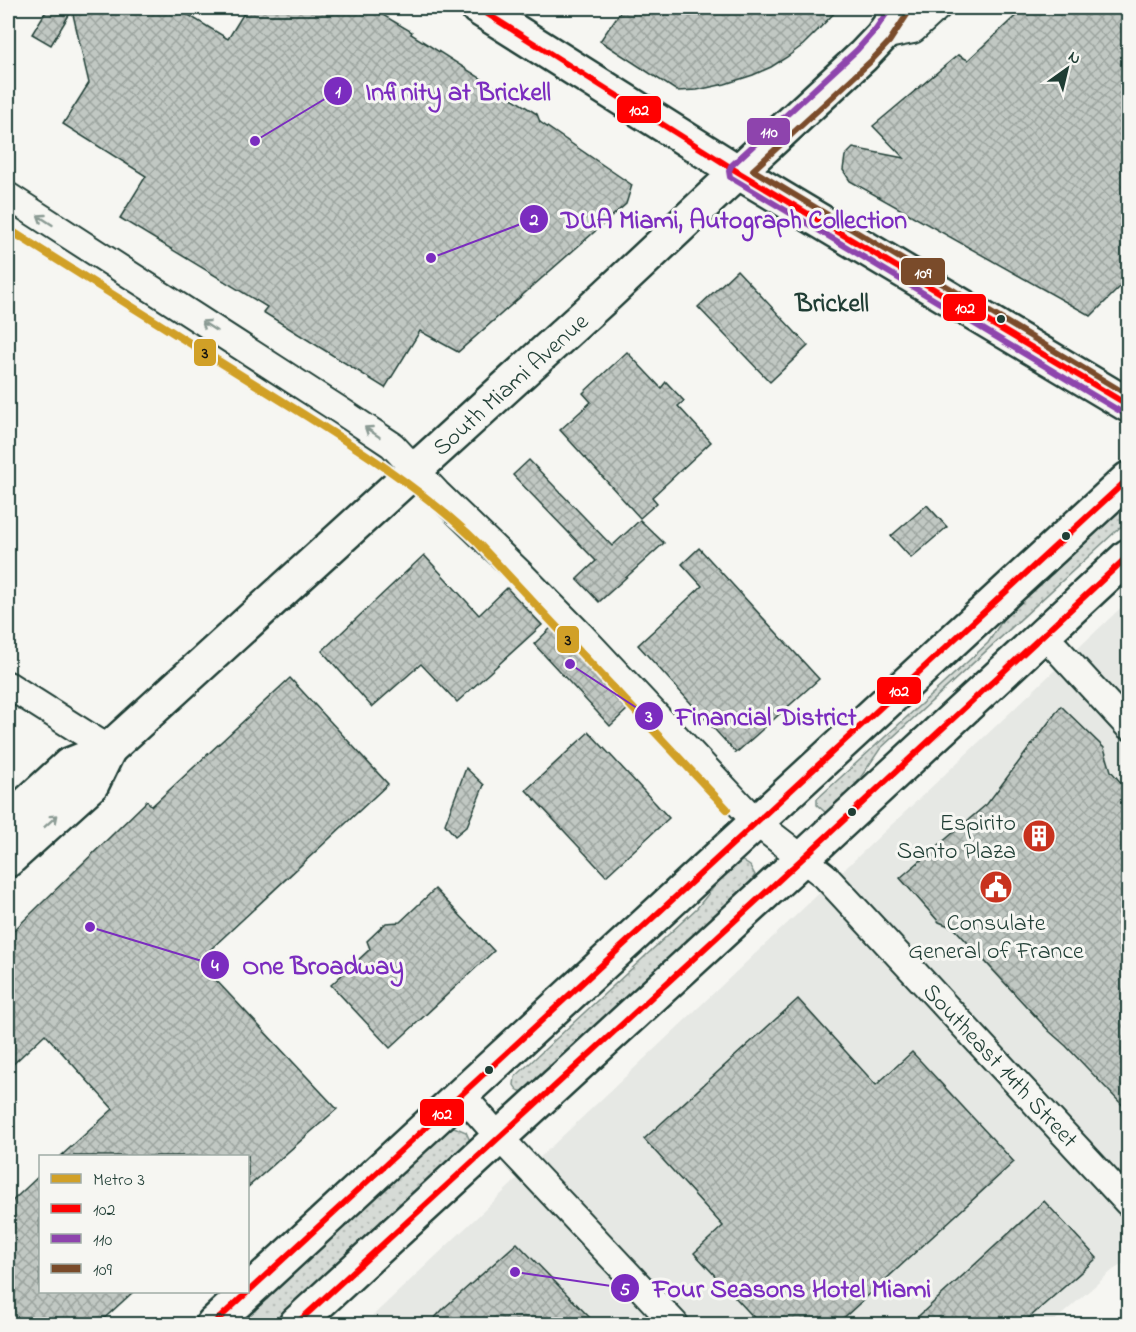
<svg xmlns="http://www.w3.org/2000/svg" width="1136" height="1332" font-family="'Indie Flower',sans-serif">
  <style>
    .built { fill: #e6e8e4 }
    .grass { fill: url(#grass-dots); stroke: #7a8c85; stroke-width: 1.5 }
    .building { fill: url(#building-cross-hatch); stroke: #1f3d34; stroke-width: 1.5 }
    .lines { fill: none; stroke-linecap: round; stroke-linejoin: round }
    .minor-casing { stroke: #1f3d34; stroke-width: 30 }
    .major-casing { stroke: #1f3d34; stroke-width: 38 }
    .minor { stroke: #f6f6f2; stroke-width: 26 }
    .major { stroke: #f6f6f2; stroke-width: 33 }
    .bus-1-casing { stroke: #f6f6f2; stroke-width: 10 }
    .bus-2-casing { stroke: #f6f6f2; stroke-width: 10 }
    .bus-3-casing { stroke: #f6f6f2; stroke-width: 10 }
    .bus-1 { stroke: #f00; stroke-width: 6 }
    .bus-2 { stroke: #8e44ad; stroke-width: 6 }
    .bus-3 { stroke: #7a4b2a; stroke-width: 6 }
    .metro-1-casing { stroke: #f6f6f2; stroke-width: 12 }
    .metro-1 { stroke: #d1a027; stroke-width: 8 }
    .oneway { stroke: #8a9a93 }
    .bus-dot { fill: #1f3d34; stroke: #f6f6f2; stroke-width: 2 }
    .labels { text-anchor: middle; stroke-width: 6; stroke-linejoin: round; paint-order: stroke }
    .street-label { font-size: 24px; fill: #1f3d34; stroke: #f6f6f2 }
    .poi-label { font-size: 24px; fill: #1f3d34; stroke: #f6f6f2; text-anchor: end }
    .neighbourhood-label { font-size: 26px; font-weight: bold; fill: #1f3d34; stroke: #f6f6f2 }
    .leader { fill: none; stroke: #7b2cbf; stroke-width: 2 }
    .callout-dot { fill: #7b2cbf; stroke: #f6f6f2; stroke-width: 2 }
    .mark-label { font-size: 18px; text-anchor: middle; font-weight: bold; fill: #fff }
    .callout-label { font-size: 26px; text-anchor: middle; font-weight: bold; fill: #7b2cbf; stroke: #f6f6f2; stroke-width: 6; stroke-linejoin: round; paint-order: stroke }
    .line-badge { stroke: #f6f6f2; stroke-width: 2 }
    .badge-label { font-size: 16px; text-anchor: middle; font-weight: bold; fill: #fff }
    .pale-badge-label { font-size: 16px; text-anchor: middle; font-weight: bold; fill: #111 }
  </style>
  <defs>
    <pattern id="grass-dots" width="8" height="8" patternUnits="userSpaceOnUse" patternTransform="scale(1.5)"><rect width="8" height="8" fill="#d6dbd6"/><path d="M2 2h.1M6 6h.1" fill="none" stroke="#b7bdb8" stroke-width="1.8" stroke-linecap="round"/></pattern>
    <pattern id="building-cross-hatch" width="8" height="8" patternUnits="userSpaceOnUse" patternTransform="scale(1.5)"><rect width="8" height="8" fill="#c1c8c3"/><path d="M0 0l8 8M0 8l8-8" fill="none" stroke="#9ca49f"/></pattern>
  </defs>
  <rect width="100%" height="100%" fill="#f6f6f2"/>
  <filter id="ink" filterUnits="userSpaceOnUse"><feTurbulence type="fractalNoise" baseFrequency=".0167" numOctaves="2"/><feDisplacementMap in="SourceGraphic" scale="12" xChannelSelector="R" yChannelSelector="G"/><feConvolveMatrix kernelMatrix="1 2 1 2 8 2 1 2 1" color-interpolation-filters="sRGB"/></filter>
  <g filter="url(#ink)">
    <!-- built -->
    <polygon class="built" points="1128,601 1128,1261 1113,1270 1051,1324 364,1324"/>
    <!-- grass -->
    <g class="grass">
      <polygon points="1128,499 1128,520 880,749 848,796 829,813 825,812 817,805 817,799 988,643 1017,597"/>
      <path d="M741,860L750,866L755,875L747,887L529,1091C521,1092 518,1092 514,1085L515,1077L697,908L725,873Z"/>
      <polygon points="454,1127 466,1132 470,1141 466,1151 273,1324 230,1324 445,1130"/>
    </g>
    <!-- building -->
    <g class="building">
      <polygon points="48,8 177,8 228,39 247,8 371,8 412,32 411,34 537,114 540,122 632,185 626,204 458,352 420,331 385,388 263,312 267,307 120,218 146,176 63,124 89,83 72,10 51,45 32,34"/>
      <polygon points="623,8 839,8 817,31 803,45 787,57 771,67 753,75 725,84 697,90 677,91 600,41"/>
      <polygon points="1024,8 1128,8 1128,279 1091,316 850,181 843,170 845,156 853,148 904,158 873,126 958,55 968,60"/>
      <polygon points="737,270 808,346 770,382 698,307"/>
      <polygon points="627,352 661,388 666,382 684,401 678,406 711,442 652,497 657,503 640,518 560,430 591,402 583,393"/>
      <polygon points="529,460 612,546 640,520 664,543 599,602 577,579 596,561 513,475"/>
      <polygon points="927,505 947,527 911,558 891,536"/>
      <polygon points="699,548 819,679 736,753 638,645 702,586 682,564"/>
      <polygon points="424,555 479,615 507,588 542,625 457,702 421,664 372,707 322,651"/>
      <polygon points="552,627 629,708 610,726 534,644"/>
      <polygon points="290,678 388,784 198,961 337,1109 248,1187 248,1156 61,1156 113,1109 45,1034 8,1069 8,936 147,801 152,806"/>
      <polygon points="1061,706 1104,748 1111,771 1128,791 1128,1111 1066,1046 1049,1031 954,928 939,922 900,878 987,804"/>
      <polygon points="589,732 669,818 606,876 526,790"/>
      <polygon points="466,768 484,785 467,826 455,836 445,824"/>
      <polygon points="435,889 494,951 390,1048 331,985 370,949 367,941 386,923 400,922"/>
      <polygon points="798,999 876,1085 912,1052 1014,1162 837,1324 760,1324 694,1253 723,1226 644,1139"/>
      <polygon points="40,1175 40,1292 133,1292 98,1324 8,1324 8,1205"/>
      <polygon points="1044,1201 1097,1258 1022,1324 910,1324"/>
      <polygon points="517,1243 596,1324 429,1324 444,1308"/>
    </g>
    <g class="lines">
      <defs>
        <g id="minor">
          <polyline points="882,36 913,30 937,8"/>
          <polyline points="8,196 341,411 392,445 437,493 520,573 580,634 757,823 825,876 1128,1203"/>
          <polyline points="1044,635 1128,726"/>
          <polyline points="8,685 109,749"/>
          <polyline points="461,1094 499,1137 675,1324"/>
        </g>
        <g id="major">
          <polyline points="478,8 738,172 1128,405"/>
          <polyline points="8,821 69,765 109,749 607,295 738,172 863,56 882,36 901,8"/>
          <polyline points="8,860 92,784 109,749"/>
          <polyline points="213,1324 1128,479"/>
          <polyline points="296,1324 803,858 1128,556"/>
        </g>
      </defs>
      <!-- minor casing -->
      <use href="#minor" class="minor-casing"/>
      <!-- major casing -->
      <use href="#major" class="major-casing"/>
      <!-- minor -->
      <use href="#minor" class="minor"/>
      <!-- major -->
      <use href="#major" class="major"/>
      <defs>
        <g id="bus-1">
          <polyline points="478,8 738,172 1128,405"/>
          <polyline points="213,1324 1128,479"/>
          <polyline points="296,1324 803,858 1128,556"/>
        </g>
        <polyline id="bus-2" points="890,8 875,30 857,50 731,166 729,171 730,177 1123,413"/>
        <polyline id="bus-3" points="908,13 889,42 870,62 753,170 1128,395"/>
      </defs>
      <!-- bus-1 casing -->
      <use href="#bus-1" class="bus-1-casing"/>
      <!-- bus-2 casing -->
      <use href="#bus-2" class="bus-2-casing"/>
      <!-- bus-3 casing -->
      <use href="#bus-3" class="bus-3-casing"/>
      <!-- bus-1 -->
      <use href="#bus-1" class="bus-1"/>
      <!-- bus-2 -->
      <use href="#bus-2" class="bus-2"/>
      <!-- bus-3 -->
      <use href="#bus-3" class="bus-3"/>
      <defs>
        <path id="metro-1" d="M8,229C93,282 178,336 263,389C338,436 413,480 477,542L727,809"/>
      </defs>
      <!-- metro-1 casing -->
      <use href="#metro-1" class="metro-1-casing"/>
      <!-- metro-1 -->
      <use href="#metro-1" class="metro-1"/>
    </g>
    <!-- one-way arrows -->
    <defs><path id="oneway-shaft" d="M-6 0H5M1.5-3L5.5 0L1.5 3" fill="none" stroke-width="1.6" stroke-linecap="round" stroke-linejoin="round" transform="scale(1.5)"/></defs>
    <g class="oneway">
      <use href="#oneway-shaft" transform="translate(45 220) rotate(-147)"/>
      <use href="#oneway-shaft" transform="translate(209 326) rotate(-147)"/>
      <use href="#oneway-shaft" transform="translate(372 432) rotate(-146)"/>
      <use href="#oneway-shaft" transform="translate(51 821) rotate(-42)"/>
    </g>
  </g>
  <!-- icons -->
  <defs>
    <symbol id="building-disc" viewBox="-11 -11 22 22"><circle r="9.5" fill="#c8321e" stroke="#f6f6f2"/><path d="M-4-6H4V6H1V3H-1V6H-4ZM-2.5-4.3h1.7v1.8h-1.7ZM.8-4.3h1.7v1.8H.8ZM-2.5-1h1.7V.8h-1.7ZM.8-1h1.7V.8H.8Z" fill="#fff"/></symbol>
    <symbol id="civic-disc" viewBox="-11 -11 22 22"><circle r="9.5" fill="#c8321e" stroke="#f6f6f2"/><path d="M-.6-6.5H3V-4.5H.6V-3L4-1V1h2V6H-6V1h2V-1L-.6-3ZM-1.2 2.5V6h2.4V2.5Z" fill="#fff"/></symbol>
  </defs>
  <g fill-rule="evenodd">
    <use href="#building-disc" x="1020" y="817" width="38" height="38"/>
    <use href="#civic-disc" x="977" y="868" width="38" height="38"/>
  </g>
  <!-- markers -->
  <g class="bus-dot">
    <circle cx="1001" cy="319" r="5"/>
    <circle cx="1066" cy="536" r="5"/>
    <circle cx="852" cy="812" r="5"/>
    <circle cx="489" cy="1070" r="5"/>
  </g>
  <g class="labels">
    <!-- street labels -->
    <g class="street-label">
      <text transform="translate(510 384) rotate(-42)" y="8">South Miami Avenue</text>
      <text transform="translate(1001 1065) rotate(47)" y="8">Southeast 14th Street</text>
    </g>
    <!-- poi labels -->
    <g class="poi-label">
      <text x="1016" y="830">Espirito<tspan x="1016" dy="28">Santo Plaza</tspan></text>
      <text x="996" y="930" text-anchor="middle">Consulate<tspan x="996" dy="28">General of France</tspan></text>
    </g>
    <!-- neighbourhood labels -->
    <g class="neighbourhood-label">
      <text x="832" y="311">Brickell</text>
    </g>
  </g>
  <!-- callouts -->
  <path class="leader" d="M255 141L338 91M431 258L534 219M570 664L649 716M90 927L215 965M515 1272L625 1288"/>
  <g class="callout-dot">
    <circle cx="255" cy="141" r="6"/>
    <circle cx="431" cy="258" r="6"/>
    <circle cx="570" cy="664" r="6"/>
    <circle cx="90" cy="927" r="6"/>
    <circle cx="515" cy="1272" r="6"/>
    <circle cx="338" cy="91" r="15"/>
    <circle cx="534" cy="219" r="15"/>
    <circle cx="649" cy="716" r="15"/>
    <circle cx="215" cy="965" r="15"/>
    <circle cx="625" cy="1288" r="15"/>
  </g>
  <g class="mark-label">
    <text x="338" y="97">1</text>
    <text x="534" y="225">2</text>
    <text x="649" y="722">3</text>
    <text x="215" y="971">4</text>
    <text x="625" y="1295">5</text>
  </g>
  <g class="callout-label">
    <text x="458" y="100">Infinity at Brickell</text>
    <text x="734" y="228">DUA Miami, Autograph Collection</text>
    <text x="766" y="725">Financial District</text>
    <text x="323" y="974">One Broadway</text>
    <text x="792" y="1297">Four Seasons Hotel Miami</text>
  </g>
  <g class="line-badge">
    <rect x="616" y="95" width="46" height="29" rx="6" fill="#f00"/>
    <rect x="746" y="117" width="45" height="29" rx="6" fill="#8e44ad"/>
    <rect x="900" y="257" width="46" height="29" rx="6" fill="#7a4b2a"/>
    <rect x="942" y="293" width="45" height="29" rx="6" fill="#f00"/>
    <rect x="193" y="338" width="24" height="29" rx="6" fill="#d1a027"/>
    <rect x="556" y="625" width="24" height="29" rx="6" fill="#d1a027"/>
    <rect x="876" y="676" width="46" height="29" rx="6" fill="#f00"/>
    <rect x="419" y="1098" width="46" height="29" rx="6" fill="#f00"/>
  </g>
  <g class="badge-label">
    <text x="639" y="115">102</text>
    <text x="769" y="137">110</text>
    <text x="923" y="278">109</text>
    <text x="965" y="313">102</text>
    <text x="899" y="696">102</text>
    <text x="442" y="1119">102</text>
  </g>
  <g class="pale-badge-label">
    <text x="205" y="358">3</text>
    <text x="568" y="645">3</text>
  </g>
  <!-- margin -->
  <rect width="1136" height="1332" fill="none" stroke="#f6f6f2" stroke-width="30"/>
  <rect x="15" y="15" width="1106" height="1302" fill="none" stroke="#1f3d34" stroke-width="2" filter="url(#ink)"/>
  <!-- legend -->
  <rect x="39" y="1155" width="210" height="138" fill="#f6f6f2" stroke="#a0aca6" stroke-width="1.5"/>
  <rect x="51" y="1174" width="30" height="9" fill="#d1a027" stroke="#a0aca6" stroke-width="1.5"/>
  <text x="93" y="1185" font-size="18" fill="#1f3d34">Metro 3</text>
  <rect x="51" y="1204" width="30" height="9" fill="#ff0000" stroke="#a0aca6" stroke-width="1.5"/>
  <text x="93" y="1215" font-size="18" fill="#1f3d34">102</text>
  <rect x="51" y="1234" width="30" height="9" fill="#8e44ad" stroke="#a0aca6" stroke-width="1.5"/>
  <text x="93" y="1245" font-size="18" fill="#1f3d34">110</text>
  <rect x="51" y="1264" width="30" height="9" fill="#7a4b2a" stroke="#a0aca6" stroke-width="1.5"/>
  <text x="93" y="1275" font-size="18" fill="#1f3d34">109</text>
  <!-- north arrow -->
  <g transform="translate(1067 69) rotate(34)" stroke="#f6f6f2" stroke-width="4.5" paint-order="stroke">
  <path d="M0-4.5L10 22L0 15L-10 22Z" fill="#1f3d34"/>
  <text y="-9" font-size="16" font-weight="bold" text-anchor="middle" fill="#1f3d34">N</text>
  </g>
</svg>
